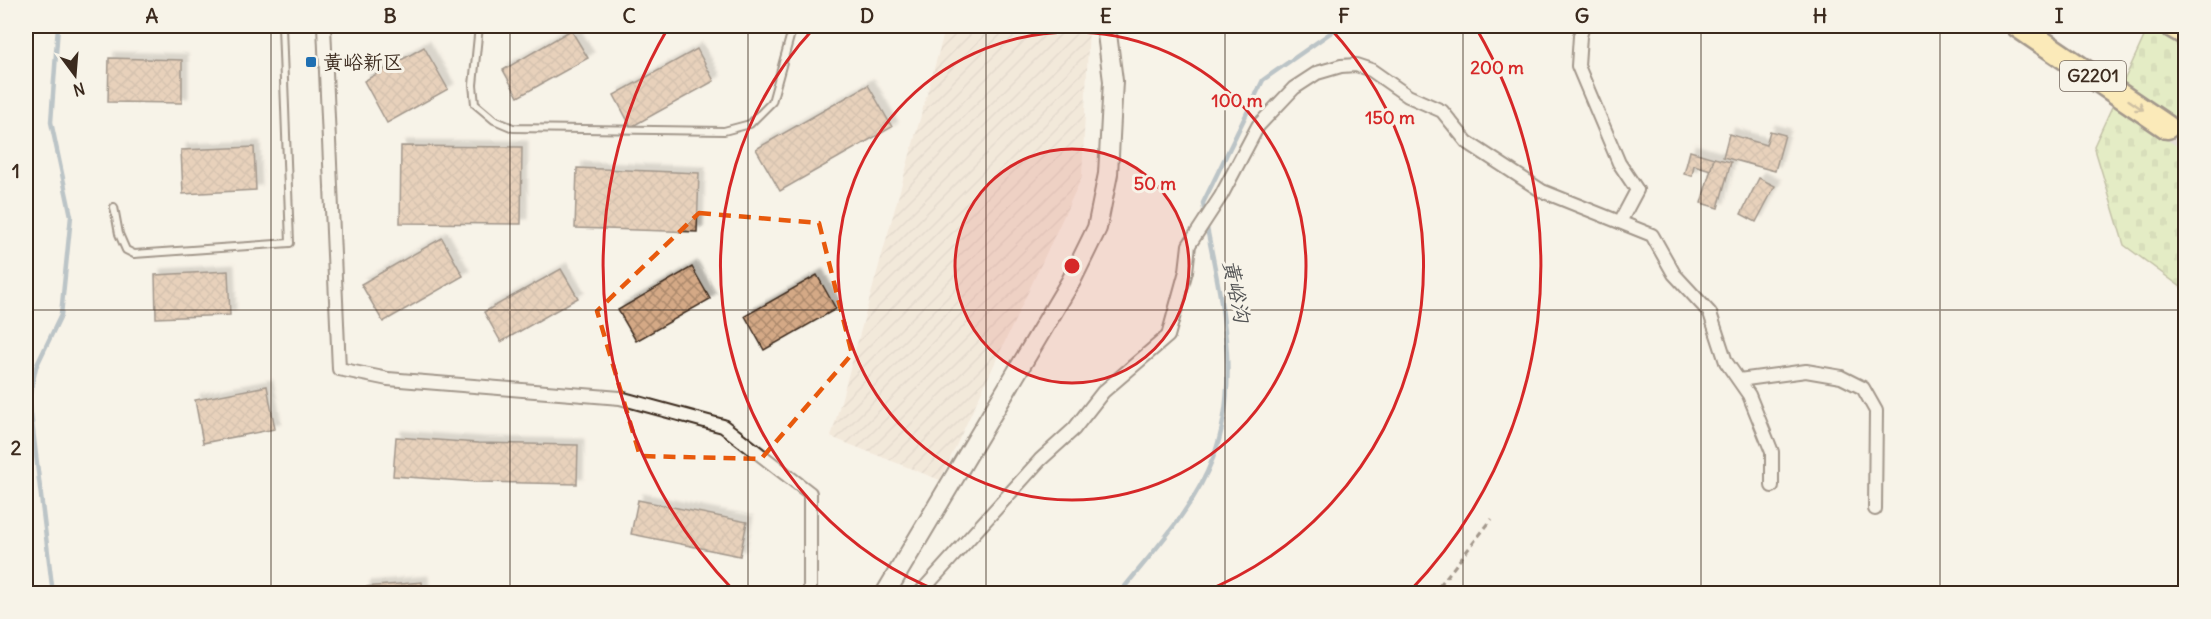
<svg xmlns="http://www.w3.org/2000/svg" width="2211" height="619" font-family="Delius,'LXGW WenKai TC',sans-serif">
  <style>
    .industrial { fill: url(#industrial-furrows) }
    .cemetery { fill: url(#cemetery-stones); stroke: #84885c; stroke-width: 1.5 }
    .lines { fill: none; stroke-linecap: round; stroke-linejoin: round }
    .stream { stroke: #728c9f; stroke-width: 4.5 }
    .building { fill: url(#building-cross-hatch); stroke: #3b2a1e; stroke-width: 1.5; filter: url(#shadow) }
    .highway-tunnel { stroke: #d1cbc0; stroke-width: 22; stroke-dasharray: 22 11; stroke-linecap: butt }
    .lane-casing { stroke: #3b2a1e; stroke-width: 10 }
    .street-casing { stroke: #3b2a1e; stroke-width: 16 }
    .secondary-casing { stroke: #3b2a1e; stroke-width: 22 }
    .highway-casing { stroke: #3b2a1e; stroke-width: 27 }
    .path { stroke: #3b2a1e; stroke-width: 3; stroke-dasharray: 6 4.5; stroke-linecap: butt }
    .lane { stroke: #f7f3e8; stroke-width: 6 }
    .street { stroke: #f7f3e8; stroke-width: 12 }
    .secondary { stroke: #f7f3e8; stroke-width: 18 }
    .highway { stroke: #ffdf80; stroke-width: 22 }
    .oneway { stroke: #9d844f }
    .marked { fill: none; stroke: #e8590c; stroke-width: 4.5; stroke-dasharray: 12 8; stroke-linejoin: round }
    .grid { fill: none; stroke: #3b2a1e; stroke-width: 1.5; stroke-opacity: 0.55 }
    .ring { fill: none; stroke: #d62828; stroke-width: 3 }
    .poi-dot { fill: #1f6fb2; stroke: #f7f3e8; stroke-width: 2 }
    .labels { text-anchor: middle; stroke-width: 6; stroke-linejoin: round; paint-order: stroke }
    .shield { fill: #f7f3e8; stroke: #73665b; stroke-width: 1.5 }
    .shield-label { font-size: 18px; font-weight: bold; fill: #3b2a1e }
    .poi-label { font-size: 20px; fill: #3b2a1e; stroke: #f7f3e8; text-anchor: start }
    .water-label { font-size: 21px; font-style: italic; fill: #525354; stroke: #f7f3e8 }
    .centre { fill: #d62828; stroke: #f7f3e8; stroke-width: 3 }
    .ring-label { font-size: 18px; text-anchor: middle; font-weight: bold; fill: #d62828; stroke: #f7f3e8; stroke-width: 6; stroke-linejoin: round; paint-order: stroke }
    .neatline { fill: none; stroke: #3b2a1e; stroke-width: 2 }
    .grid-label { font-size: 20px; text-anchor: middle; font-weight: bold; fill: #3b2a1e }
  </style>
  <defs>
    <pattern id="industrial-furrows" width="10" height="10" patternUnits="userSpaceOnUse" patternTransform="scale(1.5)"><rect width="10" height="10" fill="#ecddcb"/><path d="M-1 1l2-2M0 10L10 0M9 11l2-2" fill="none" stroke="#cbbeae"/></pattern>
    <pattern id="cemetery-stones" width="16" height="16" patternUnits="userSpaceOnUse" patternTransform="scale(1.5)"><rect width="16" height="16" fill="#cde59b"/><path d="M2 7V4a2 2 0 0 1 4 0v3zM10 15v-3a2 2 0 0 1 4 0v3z" fill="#b1c585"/></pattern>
    <pattern id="building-cross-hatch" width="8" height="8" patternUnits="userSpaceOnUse" patternTransform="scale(1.5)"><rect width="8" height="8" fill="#d4a986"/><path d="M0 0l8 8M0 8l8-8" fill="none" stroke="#ad8a6d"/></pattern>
    <filter id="shadow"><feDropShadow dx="5.5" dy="-5.5" stdDeviation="1.5" flood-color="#0004"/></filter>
  </defs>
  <rect width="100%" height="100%" fill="#f7f3e8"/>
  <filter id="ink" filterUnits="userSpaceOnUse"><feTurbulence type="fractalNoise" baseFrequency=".0167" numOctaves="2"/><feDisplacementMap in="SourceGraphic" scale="12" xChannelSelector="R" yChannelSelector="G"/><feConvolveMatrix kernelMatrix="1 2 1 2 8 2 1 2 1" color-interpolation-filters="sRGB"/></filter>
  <g filter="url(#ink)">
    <!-- industrial -->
    <polygon class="industrial" points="946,26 1089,26 1082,177 940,480 831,437"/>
    <!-- cemetery -->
    <polygon class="cemetery" points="2149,26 2185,26 2185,290 2124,245 2094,146"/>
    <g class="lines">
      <!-- stream -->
      <g class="stream">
        <polyline points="1205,215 1203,203 1263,80 1336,29 1349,26"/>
        <polyline points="53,594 29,398 36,367 61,315 71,216 51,122 58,26"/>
        <path d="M1119,594C1152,552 1194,509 1213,458C1242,382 1221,300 1206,223"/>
      </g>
    </g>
    <!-- building -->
    <g class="building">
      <polygon points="571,30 588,58 518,97 503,70"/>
      <polygon points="424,47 448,89 387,123 364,81"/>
      <polygon points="697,49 714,81 631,127 614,95"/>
      <polygon points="109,58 182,60 182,103 108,102"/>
      <polygon points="868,85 892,127 780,191 756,149"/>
      <polygon points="1770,131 1785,135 1775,171 1723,157 1729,134 1766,145"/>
      <polygon points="401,146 522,147 521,224 400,223"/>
      <polygon points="254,147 256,190 183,194 181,150"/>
      <polygon points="1690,151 1714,158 1711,170 1694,165 1692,176 1684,174"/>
      <polygon points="1714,158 1731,162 1718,208 1701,203"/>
      <polygon points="577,168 699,173 697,232 575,228"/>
      <polygon points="1759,178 1775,186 1756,222 1741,214"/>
      <polygon points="442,238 463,276 383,322 361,284"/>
      <polygon points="692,267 710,299 636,341 618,310"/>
      <polygon points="561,269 578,298 501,342 484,312"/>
      <polygon points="228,271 230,315 156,318 155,275"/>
      <polygon points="817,275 836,309 764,350 745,316"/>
      <polygon points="267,386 275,429 203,443 195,400"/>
      <polygon points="396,437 478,443 578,445 577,484 477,482 393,476"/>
      <polygon points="638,500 747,522 740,556 631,534"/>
      <polygon points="422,582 423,594 365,594 365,587"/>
    </g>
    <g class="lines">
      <!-- highway-tunnel -->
      <polyline class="highway-tunnel" points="2167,127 2186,139"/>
      <defs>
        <g id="lane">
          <polyline points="479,26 473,85 475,104 494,120 513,128 724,131 750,124 772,102 793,26"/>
          <polyline points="114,207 119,234 126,250 134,254 290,243 282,26"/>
        </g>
        <g id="street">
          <polyline points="324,26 339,369 388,379 620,398 723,426 810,493 810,594"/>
          <polyline points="1583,26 1580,36 1578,66 1619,163 1637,190 1620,222"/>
          <polyline points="1739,380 1806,371 1841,377 1863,388 1876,411 1875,509"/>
          <polyline points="919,594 1040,460 1074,429 1103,392 1168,336 1186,271 1189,245 1221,196 1258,126 1294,88 1317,73 1341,66 1356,65 1371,70 1408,96 1442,111 1467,142 1542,191 1652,235 1674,274 1710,313 1726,362 1749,395 1772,452 1772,486"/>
        </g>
        <polyline id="secondary" points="885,594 1071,281 1097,228 1108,174 1113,81 1106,26"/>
        <g id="highway">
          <polyline points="2018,26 2167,127"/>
          <polyline points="2172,26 2186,34"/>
        </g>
      </defs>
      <!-- lane casing -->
      <use href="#lane" class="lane-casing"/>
      <!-- street casing -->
      <use href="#street" class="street-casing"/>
      <!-- secondary casing -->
      <use href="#secondary" class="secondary-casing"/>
      <!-- highway casing -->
      <use href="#highway" class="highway-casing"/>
      <!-- path -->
      <polyline class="path" points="1433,594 1492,519"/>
      <!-- lane -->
      <use href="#lane" class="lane"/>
      <!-- street -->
      <use href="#street" class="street"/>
      <!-- secondary -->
      <use href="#secondary" class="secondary"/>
      <!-- highway -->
      <use href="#highway" class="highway"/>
    </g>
    <!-- one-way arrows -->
    <defs><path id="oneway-shaft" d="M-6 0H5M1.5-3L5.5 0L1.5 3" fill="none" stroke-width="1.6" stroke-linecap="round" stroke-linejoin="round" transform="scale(1.5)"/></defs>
    <use class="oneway" href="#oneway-shaft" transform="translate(2136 105) rotate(34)"/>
  </g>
  <!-- marked area -->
  <path d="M0 0H2211V619H0ZM699,213L819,223L852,354L761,459L640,456L597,311Z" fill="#f7f3e8" fill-opacity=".55" fill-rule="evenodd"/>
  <path class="marked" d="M699,213L819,223L852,354L761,459L640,456L597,311Z"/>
  <!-- grid -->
  <path class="grid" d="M271,26V594M510,26V594M748,26V594M986,26V594M1225,26V594M1463,26V594M1701,26V594M1940,26V594M26,310H2186"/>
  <!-- distance rings -->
  <circle cx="1072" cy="266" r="117" fill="#d62828" fill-opacity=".12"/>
  <g class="ring">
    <circle cx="1072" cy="266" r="117"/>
    <circle cx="1072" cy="266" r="234"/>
    <path d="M943 593A351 351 0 0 1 815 27M1329 27A351 351 0 0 1 1201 593"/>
    <path d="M735 592A469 469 0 0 1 668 28M1476 28A469 469 0 0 1 1409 592"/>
  </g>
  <!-- markers -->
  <rect class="poi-dot" x="305" y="56" width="12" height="12" rx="3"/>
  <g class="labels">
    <!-- shield labels -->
    <rect class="shield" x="2060" y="61" width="66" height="30" rx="4.5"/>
    <g class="shield-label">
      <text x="2093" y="82">G2201</text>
    </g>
    <!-- poi labels -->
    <g class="poi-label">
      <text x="323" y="69">黄峪新区</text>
    </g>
    <!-- water labels -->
    <g class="water-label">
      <text transform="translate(1236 291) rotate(79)" y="7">黄峪沟</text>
    </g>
  </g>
  <circle cx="1072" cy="266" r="9" class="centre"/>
  <g class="ring-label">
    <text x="1497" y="74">200 m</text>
    <text x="1237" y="107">100 m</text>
    <text x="1390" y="124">150 m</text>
    <text x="1155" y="190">50 m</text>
  </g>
  <!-- margin -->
  <rect width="2211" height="619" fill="none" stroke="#f7f3e8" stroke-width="66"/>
  <!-- north arrow -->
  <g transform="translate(75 75) rotate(164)" stroke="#f7f3e8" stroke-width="4.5" paint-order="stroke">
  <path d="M0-4.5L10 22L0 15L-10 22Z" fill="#3b2a1e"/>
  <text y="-9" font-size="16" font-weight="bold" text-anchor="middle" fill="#3b2a1e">N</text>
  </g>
  <rect x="33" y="33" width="2145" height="553" class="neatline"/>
  <g class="grid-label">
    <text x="152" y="23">A</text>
    <text x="390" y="23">B</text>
    <text x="629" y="23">C</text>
    <text x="867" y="23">D</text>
    <text x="1106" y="23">E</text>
    <text x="1344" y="23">F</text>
    <text x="1582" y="23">G</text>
    <text x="1820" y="23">H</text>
    <text x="2059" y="23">I</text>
    <text x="16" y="178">1</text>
    <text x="16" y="455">2</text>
  </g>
</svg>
